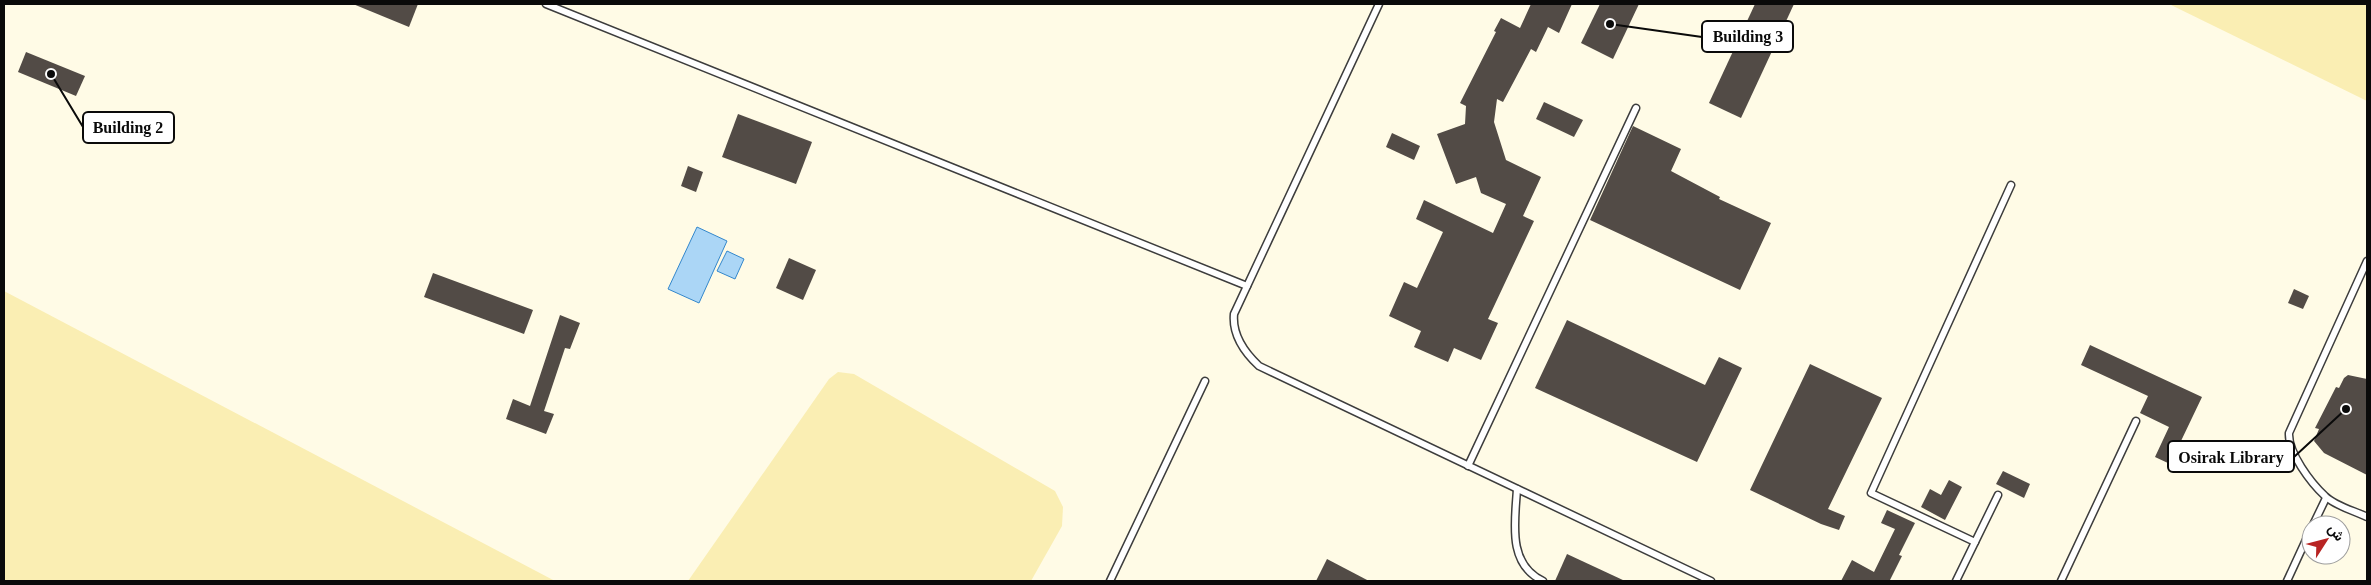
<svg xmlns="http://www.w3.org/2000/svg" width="2371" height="585" font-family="'Times New Roman',Vazirmatn,serif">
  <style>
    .sand { fill: #faeeb3 }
    .water { fill: #abd6f6; stroke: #3387cc }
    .building { fill: #524b46 }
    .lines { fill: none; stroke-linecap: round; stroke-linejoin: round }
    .lane-casing { stroke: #3d3d3d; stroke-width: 9 }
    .lane { stroke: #fff; stroke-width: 6 }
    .leader { fill: none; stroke: #0a0a0a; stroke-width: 2 }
    .callout-dot { fill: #0a0a0a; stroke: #fff; stroke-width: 2 }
    .callout { fill: #fff; stroke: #0a0a0a; stroke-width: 2 }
    .callout-label { font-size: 16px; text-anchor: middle; font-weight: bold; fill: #0a0a0a }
  </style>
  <rect width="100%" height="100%" fill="#fffbe6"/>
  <!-- sand -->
  <g class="sand">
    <polygon points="2169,4 2367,4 2367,101"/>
    <polygon points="4,291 555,581 4,581"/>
    <polygon points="838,372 854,374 1055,491 1063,507 1062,526 1031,581 688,581 829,379"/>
  </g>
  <!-- water -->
  <g class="water">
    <polygon points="697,227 727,241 699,303 668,289"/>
    <polygon points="727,251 744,259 735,279 717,271"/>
  </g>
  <!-- building -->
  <g class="building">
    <polygon points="353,4 418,4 409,27"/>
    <polygon points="1531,4 1572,4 1559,33 1548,27 1536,52 1531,49 1503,102 1497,99 1494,122 1506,160 1541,177 1523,216 1534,221 1488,319 1498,323 1481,360 1454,348 1448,362 1414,347 1421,331 1389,316 1404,282 1417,288 1443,232 1416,219 1424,200 1493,233 1506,204 1481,193 1476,177 1456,184 1437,134 1465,124 1466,106 1460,103 1496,32 1494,31 1501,18 1520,28"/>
    <polygon points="1600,4 1639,4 1613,59 1581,43"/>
    <polygon points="1755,4 1794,4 1741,118 1709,103"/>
    <polygon points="26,52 85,76 76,96 18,72"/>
    <polygon points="1544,102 1583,120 1574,137 1536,119"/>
    <polygon points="738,114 812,142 796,184 722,157"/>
    <polygon points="1633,126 1681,149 1671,171 1720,197 1719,199 1771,223 1740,290 1590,220"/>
    <polygon points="1392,133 1420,146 1414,160 1386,147"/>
    <polygon points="688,166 703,172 696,192 681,186"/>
    <polygon points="789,258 816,270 803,300 776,288"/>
    <polygon points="433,273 533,310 524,334 424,297"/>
    <polygon points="2294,289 2309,296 2303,309 2288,303"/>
    <polygon points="560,315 580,323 570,349 565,348 544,411 554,414 546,434 506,419 513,399 530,406"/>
    <polygon points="1567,320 1705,385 1719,357 1742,368 1697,462 1535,388"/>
    <polygon points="2090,345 2202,397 2170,464 2155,457 2169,427 2140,413 2148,396 2081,365"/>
    <polygon points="1810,364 1882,398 1828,509 1845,516 1839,530 1821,524 1750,490"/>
    <polygon points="2348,375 2367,379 2367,475 2324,453 2314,441 2319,429 2315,428 2336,387 2339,388 2344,378"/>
    <polygon points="2003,471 2030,484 2024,498 1996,484"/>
    <polygon points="1949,480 1962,487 1945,520 1921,507 1930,489 1941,495"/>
    <polygon points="1887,510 1915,523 1899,555 1902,556 1890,580 1892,581 1841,581 1852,560 1874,572 1895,529 1881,523"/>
    <polygon points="1567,554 1625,581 1555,581"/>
    <polygon points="1327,559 1369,581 1316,581"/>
  </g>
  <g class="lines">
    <defs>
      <g id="lane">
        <polyline points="546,4 1247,286"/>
        <path d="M1379,4L1234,314C1232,335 1244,352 1259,366L1711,581"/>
        <path d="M2367,261L2289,433C2288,453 2311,483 2325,496C2335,506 2355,511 2367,517"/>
        <polyline points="1468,466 1636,108"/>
        <path d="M1517,489C1515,522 1507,564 1543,581"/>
        <polyline points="2313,525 2326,498"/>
        <polyline points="1975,542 1871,493 2011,185"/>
        <polyline points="1110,581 1205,381"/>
        <polyline points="1956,581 1998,495"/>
        <polyline points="2061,581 2136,421"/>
        <polyline points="2287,581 2311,529"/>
      </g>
    </defs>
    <!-- lane casing -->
    <use href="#lane" class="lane-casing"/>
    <!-- lane -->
    <use href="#lane" class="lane"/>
  </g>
  <!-- callouts -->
  <path class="leader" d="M1610 24L1702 37M51 74L83 127M2346 409L2294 457"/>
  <g class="callout-dot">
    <circle cx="1610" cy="24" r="5"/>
    <circle cx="51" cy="74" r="5"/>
    <circle cx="2346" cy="409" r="5"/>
  </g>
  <g class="callout">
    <rect x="1702" y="21" width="91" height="31" rx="5"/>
    <rect x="83" y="112" width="91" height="31" rx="5"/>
    <rect x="2168" y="441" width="126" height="31" rx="5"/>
  </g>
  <g class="callout-label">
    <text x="1748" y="42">Building 3</text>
    <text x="128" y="133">Building 2</text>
    <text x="2231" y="463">Osirak Library</text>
  </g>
  <!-- border -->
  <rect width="2371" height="585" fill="none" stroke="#0a0a0a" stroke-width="10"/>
  <!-- north arrow -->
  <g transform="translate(2326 540) rotate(54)"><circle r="24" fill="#ffffff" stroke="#9d9d9d"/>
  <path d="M0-4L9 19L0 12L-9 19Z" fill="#b82423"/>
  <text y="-8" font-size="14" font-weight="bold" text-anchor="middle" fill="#0a0a0a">ش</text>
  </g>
</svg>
